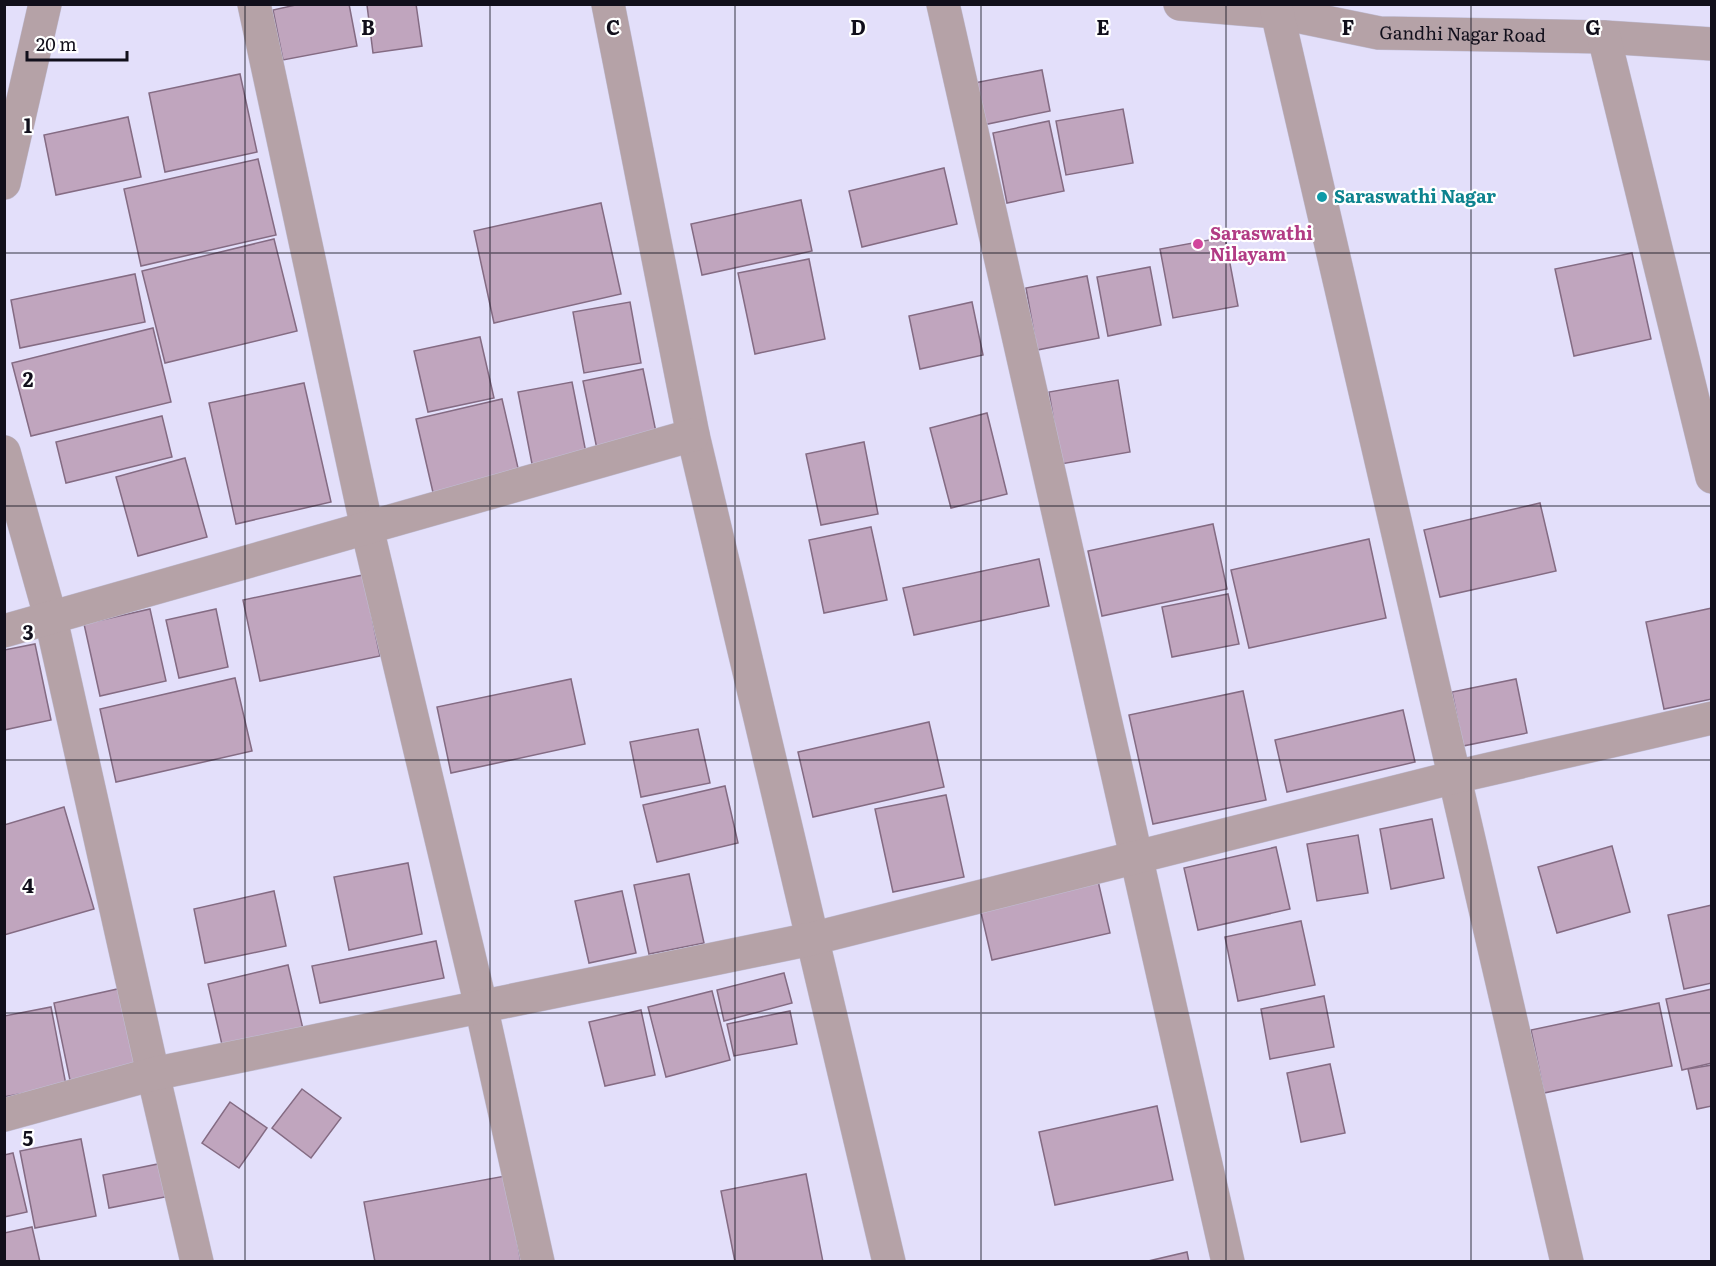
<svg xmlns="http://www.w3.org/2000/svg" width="1716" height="1266" font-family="Literata,serif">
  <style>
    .building { fill: #c0a5be; stroke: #846b83; stroke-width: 1.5 }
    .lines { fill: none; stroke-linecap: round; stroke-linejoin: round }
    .minor-casing { stroke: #c1bed6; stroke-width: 34 }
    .minor { stroke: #b5a2a7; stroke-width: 33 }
    .grid { fill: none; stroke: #110f1b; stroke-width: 1.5; stroke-opacity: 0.55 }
    .culture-dot { fill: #0f9aa8; stroke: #fff; stroke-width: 2 }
    .hotel-dot { fill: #d1479c; stroke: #fff; stroke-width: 2 }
    .labels { text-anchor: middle; stroke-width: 4.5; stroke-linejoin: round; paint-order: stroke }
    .street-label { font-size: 18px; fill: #110f1b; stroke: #fff }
    .culture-label { font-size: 18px; font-weight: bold; fill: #0d838f; stroke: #fff; text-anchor: start }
    .hotel-label { font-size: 18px; font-weight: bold; fill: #b23c85; stroke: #fff; text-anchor: start }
    .grid-label { font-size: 20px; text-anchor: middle; font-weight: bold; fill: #110f1b; stroke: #fff; stroke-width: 4.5; stroke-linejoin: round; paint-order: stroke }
  </style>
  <rect width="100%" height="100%" fill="#e3dffa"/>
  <!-- building -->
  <g class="building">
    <polygon points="300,4 349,4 357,46 283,60 273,10"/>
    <polygon points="372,4 416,4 422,46 373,53 367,5"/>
    <polygon points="1042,70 1050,111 983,125 974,83"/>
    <polygon points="240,74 257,152 165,172 149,93"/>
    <polygon points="1123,109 1133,163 1066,175 1056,121"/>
    <polygon points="128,117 141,177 56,195 44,135"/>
    <polygon points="1049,121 1064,191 1007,203 993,133"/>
    <polygon points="258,159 276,235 141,266 124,189"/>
    <polygon points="944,168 957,224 862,247 849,191"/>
    <polygon points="801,200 812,251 702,275 691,224"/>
    <polygon points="601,203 621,294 494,323 474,231"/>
    <polygon points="1225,237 1238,306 1173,318 1160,249"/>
    <polygon points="274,239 297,331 165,363 142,271"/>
    <polygon points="1632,253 1651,339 1574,356 1555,269"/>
    <polygon points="809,259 825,339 755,354 738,273"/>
    <polygon points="1150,267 1161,325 1108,336 1097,277"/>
    <polygon points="135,274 145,322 20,348 11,300"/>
    <polygon points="1087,276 1099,338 1037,350 1026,288"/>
    <polygon points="630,302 641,363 584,373 573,312"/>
    <polygon points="972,302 983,355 920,369 909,316"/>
    <polygon points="153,328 171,402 31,436 12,363"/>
    <polygon points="480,337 494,398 428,412 414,351"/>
    <polygon points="643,369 657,437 597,449 583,381"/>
    <polygon points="1118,380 1130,452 1061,464 1049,392"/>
    <polygon points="572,382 588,463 534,474 518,392"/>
    <polygon points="304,383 331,502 236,524 209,403"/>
    <polygon points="502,399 521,481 435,501 416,419"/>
    <polygon points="987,413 1007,494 951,508 930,428"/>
    <polygon points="162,416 172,457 66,483 56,442"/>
    <polygon points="864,442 878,514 821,525 806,454"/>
    <polygon points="185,458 207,537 138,556 116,477"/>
    <polygon points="1540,503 1556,571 1440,597 1424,530"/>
    <polygon points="1213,524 1227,589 1102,616 1088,551"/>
    <polygon points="871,527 887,600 824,613 809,540"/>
    <polygon points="1369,539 1386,618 1249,648 1231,570"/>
    <polygon points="1039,559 1049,606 914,635 903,588"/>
    <polygon points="363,575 380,656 260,681 243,600"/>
    <polygon points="1228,594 1239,644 1172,657 1162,607"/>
    <polygon points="1712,608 1712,699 1664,709 1646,622"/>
    <polygon points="150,609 166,681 100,696 84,624"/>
    <polygon points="216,609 228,667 179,678 166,620"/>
    <polygon points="35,644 51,720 4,730 4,650"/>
    <polygon points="235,678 252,751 116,782 100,709"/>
    <polygon points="571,679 585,744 451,773 437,707"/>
    <polygon points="1516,679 1527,733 1463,746 1452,692"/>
    <polygon points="1243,691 1266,800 1153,824 1129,715"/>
    <polygon points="1403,710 1415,762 1287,792 1275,740"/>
    <polygon points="929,722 944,787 813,817 798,752"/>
    <polygon points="698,729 710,783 641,797 630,742"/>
    <polygon points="725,786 738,843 657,862 643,805"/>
    <polygon points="946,795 964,877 893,892 875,809"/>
    <polygon points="64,807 94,909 4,935 4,825"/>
    <polygon points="1432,819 1444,878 1391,889 1380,829"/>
    <polygon points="1358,835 1368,893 1317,901 1307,844"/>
    <polygon points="1612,846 1630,912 1557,933 1538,867"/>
    <polygon points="1276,847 1290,909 1198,930 1184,868"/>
    <polygon points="408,863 422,934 349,950 334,877"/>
    <polygon points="689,874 704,943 649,954 634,885"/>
    <polygon points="1098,881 1110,933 992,960 980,908"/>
    <polygon points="274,891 286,946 205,963 194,909"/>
    <polygon points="622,891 636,953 589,963 575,901"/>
    <polygon points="1712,905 1712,983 1684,989 1668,915"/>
    <polygon points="1301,921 1315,985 1238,1001 1225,937"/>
    <polygon points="436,941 444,978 320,1003 312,966"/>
    <polygon points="288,965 303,1029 223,1049 208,984"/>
    <polygon points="784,973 792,1003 724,1021 717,990"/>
    <polygon points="122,988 138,1072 71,1085 54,1003"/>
    <polygon points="1712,989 1712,1063 1682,1070 1666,999"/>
    <polygon points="712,991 730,1060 666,1077 648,1007"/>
    <polygon points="1324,996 1334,1047 1270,1059 1261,1009"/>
    <polygon points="1659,1003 1672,1066 1544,1093 1531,1030"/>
    <polygon points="51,1007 66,1085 4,1097 4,1016"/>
    <polygon points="641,1010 655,1075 605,1086 589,1022"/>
    <polygon points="790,1011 797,1044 734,1056 727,1024"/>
    <polygon points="1330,1064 1345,1133 1301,1142 1287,1073"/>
    <polygon points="1712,1065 1712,1106 1697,1109 1688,1069"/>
    <polygon points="302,1089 341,1118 311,1158 272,1128"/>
    <polygon points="230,1102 267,1128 239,1168 202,1143"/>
    <polygon points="1157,1106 1173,1180 1055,1205 1039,1132"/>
    <polygon points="81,1139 96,1216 35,1228 20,1151"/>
    <polygon points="13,1153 27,1212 4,1217 4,1155"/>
    <polygon points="163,1163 170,1196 109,1208 103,1175"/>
    <polygon points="806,1174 823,1262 735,1262 721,1191"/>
    <polygon points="505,1176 521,1262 375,1262 364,1202"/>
    <polygon points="32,1227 40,1262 4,1262 4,1233"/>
    <polygon points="1187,1252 1189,1262 1144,1262"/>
  </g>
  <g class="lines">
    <defs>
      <g id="minor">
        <polyline points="254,4 367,528 481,1006 538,1262"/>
        <polyline points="608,4 693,435 889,1262"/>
        <polyline points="943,4 1228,1262"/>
        <path id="s1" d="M1180,4L1277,12L1379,33L1604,37L1712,44"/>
        <polyline points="1277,12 1567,1262"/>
        <polyline points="1604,37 1712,477"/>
        <polyline points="4,183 45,4"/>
        <polyline points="4,452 51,619 153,1074 197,1262"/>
        <polyline points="4,631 693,435"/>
        <polyline points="4,1115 153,1074 811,939 1455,777 1712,718"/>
      </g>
    </defs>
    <!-- minor casing -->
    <use href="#minor" class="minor-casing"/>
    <!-- minor -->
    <use href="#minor" class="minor"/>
  </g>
  <!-- grid -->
  <path class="grid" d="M245,4V1262M490,4V1262M735,4V1262M981,4V1262M1226,4V1262M1471,4V1262M4,253H1712M4,506H1712M4,760H1712M4,1013H1712"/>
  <!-- markers -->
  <circle class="culture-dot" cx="1322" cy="197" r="6"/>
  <circle class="hotel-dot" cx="1198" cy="244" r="6"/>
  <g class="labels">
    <!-- street labels -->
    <g class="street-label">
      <text dy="6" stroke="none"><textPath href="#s1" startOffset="285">Gandhi Nagar Road</textPath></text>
    </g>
    <!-- culture labels -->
    <g class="culture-label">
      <text x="1334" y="203">Saraswathi Nagar</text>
    </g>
    <!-- hotel labels -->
    <g class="hotel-label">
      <text x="1210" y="240">Saraswathi<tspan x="1210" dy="21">Nilayam</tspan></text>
    </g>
  </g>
  <g class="grid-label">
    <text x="368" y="35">B</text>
    <text x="613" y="35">C</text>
    <text x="858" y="35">D</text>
    <text x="1103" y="35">E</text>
    <text x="1348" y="35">F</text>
    <text x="1593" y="35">G</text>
    <text x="28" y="133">1</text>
    <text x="28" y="387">2</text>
    <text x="28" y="640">3</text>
    <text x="28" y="893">4</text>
    <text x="28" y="1146">5</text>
  </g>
  <!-- border -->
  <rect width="1716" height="1266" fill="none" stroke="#110f1b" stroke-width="12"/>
  <!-- scale -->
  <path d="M27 51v9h100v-9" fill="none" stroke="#110f1b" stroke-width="3"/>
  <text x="36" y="51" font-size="18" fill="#110f1b" stroke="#ffffff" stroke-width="4.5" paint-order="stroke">20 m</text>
</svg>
